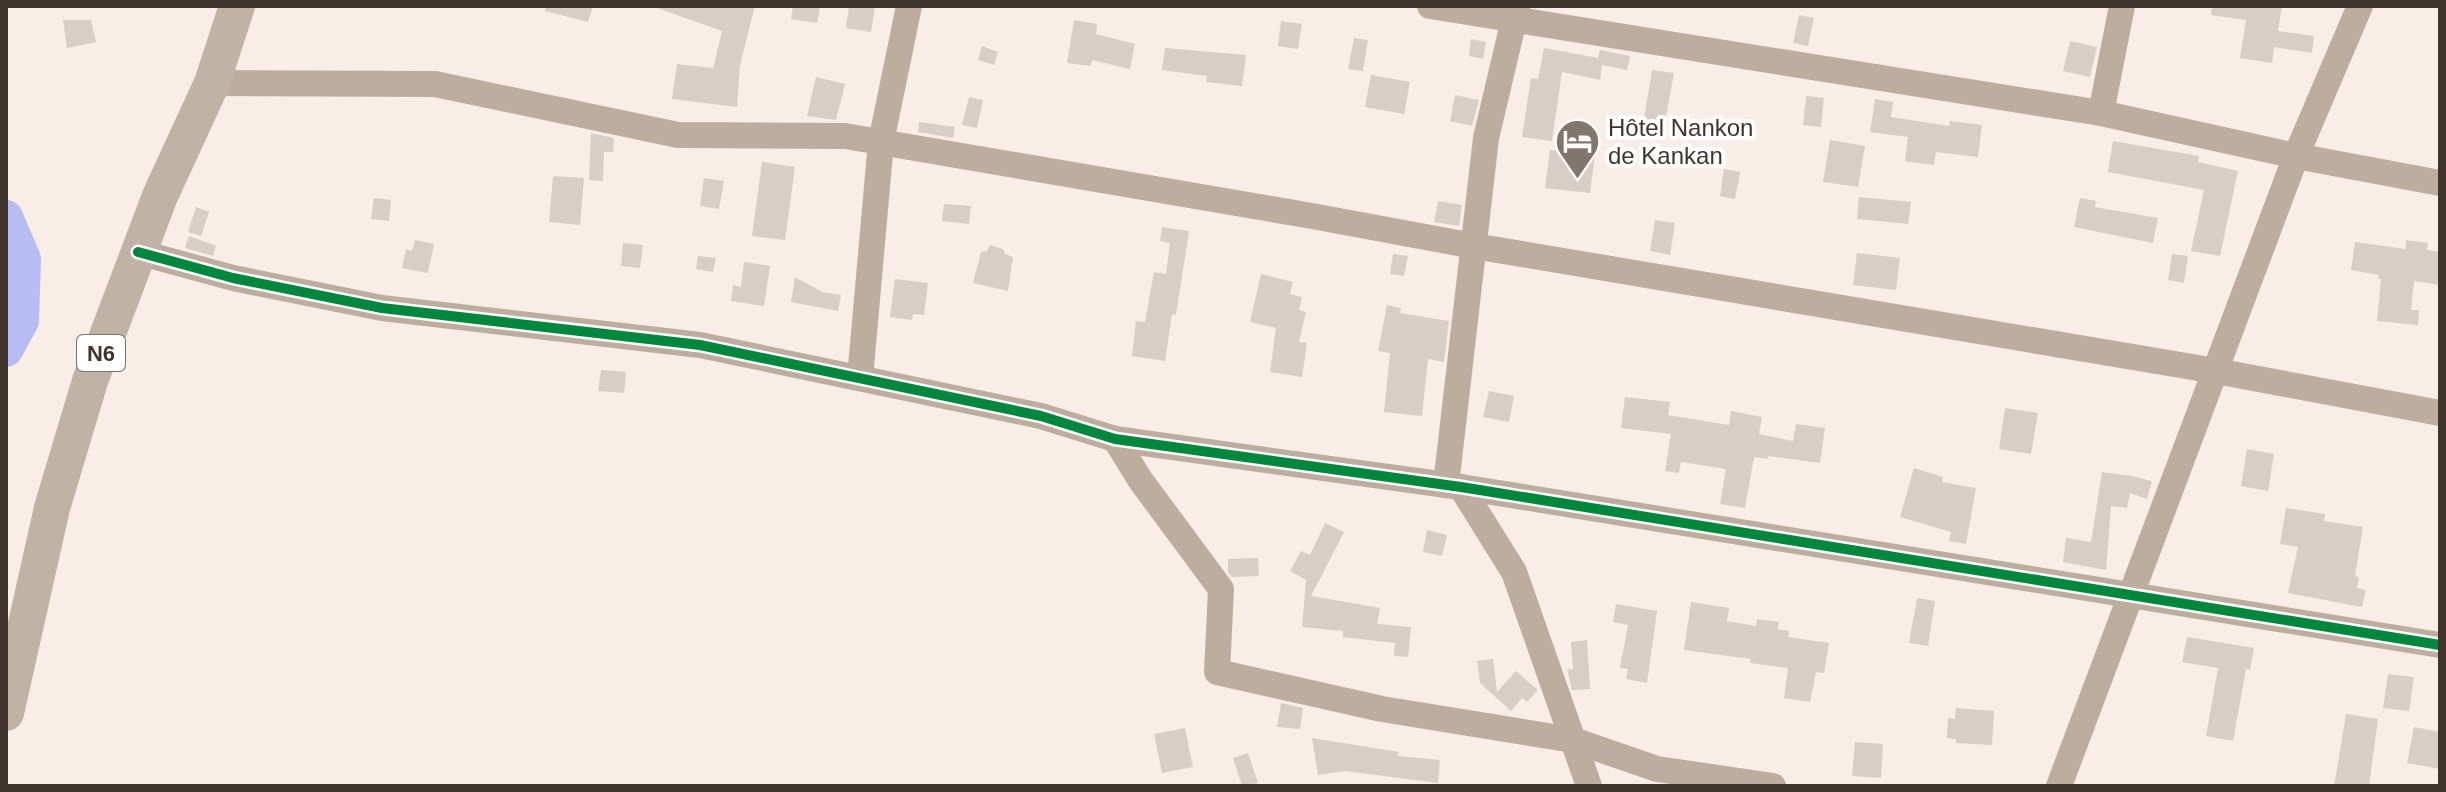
<svg xmlns="http://www.w3.org/2000/svg" width="2446" height="792" font-family="Arial,sans-serif">
  <style>
    .lines { fill: none; stroke-linecap: round; stroke-linejoin: round }
    .river { stroke: #b7bcf3; stroke-width: 34 }
    .building { fill: #d8cec7 }
    .minor { stroke: #bcad9f; stroke-width: 26 }
    .highway { stroke: #c1b2a6; stroke-width: 36 }
    .cycleway-casing { stroke: #fff; stroke-width: 15 }
    .cycleway { stroke: #00873e; stroke-width: 10 }
    .labels { text-anchor: middle; stroke-width: 8; stroke-linejoin: round; paint-order: stroke }
    .shield { fill: #fff; stroke: #79726b; stroke-width: 2 }
    .shield-label { font-size: 22px; font-weight: bold; fill: #40352c }
    .poi-label { font-size: 24px; fill: #40352c; stroke: #fff; text-anchor: start }
  </style>
  <rect width="100%" height="100%" fill="#f8eee7"/>
  <g class="lines">
    <!-- river -->
    <polyline class="river" points="6,217 24,259 22,321 6,350"/>
  </g>
  <!-- building -->
  <g class="building">
    <polygon points="546,6 593,6 588,22 545,11"/>
    <polygon points="657,6 755,6 740,65 737,107 672,99 677,64 713,68 722,31 657,8"/>
    <polygon points="793,6 820,6 817,23 791,19"/>
    <polygon points="849,6 875,7 871,32 846,28"/>
    <polygon points="2212,6 2282,6 2278,31 2314,36 2312,53 2274,47 2272,63 2240,58 2246,20 2211,15"/>
    <polygon points="1799,15 1814,18 1808,46 1793,43"/>
    <polygon points="63,20 91,20 96,42 67,48"/>
    <polygon points="1074,20 1097,24 1096,34 1135,44 1130,69 1092,60 1091,66 1067,63"/>
    <polygon points="1281,21 1302,24 1298,49 1278,46"/>
    <polygon points="1354,38 1368,40 1363,71 1348,69"/>
    <polygon points="1471,39 1486,42 1483,59 1469,56"/>
    <polygon points="2070,41 2097,47 2090,77 2063,71"/>
    <polygon points="982,46 998,52 994,65 978,60"/>
    <polygon points="1165,48 1246,55 1242,86 1206,82 1207,76 1162,70"/>
    <polygon points="1544,48 1598,58 1600,50 1630,56 1627,70 1602,65 1600,80 1562,72 1552,141 1522,137 1531,78 1538,79"/>
    <polygon points="1652,70 1674,73 1664,127 1643,124"/>
    <polygon points="1371,75 1410,82 1404,114 1365,107"/>
    <polygon points="816,77 845,84 836,120 807,116"/>
    <polygon points="1455,95 1479,100 1472,126 1450,121"/>
    <polygon points="1806,96 1824,98 1821,127 1803,125"/>
    <polygon points="969,97 983,100 977,128 962,125"/>
    <polygon points="1875,99 1893,102 1891,117 1949,126 1950,121 1982,125 1978,157 1936,152 1934,165 1905,161 1908,137 1870,132"/>
    <polygon points="919,122 955,127 953,138 918,132"/>
    <polygon points="591,133 614,138 613,152 604,152 603,181 589,180"/>
    <polygon points="1830,140 1865,146 1858,187 1823,182"/>
    <polygon points="2113,141 2199,156 2198,162 2238,171 2220,256 2191,251 2204,190 2108,172"/>
    <polygon points="1550,150 1595,155 1590,193 1545,188"/>
    <polygon points="762,162 795,167 785,240 752,236"/>
    <polygon points="1724,169 1740,172 1735,199 1720,196"/>
    <polygon points="553,176 584,178 580,225 549,222"/>
    <polygon points="704,178 724,181 719,209 700,206"/>
    <polygon points="1859,197 1911,202 1908,224 1857,219"/>
    <polygon points="374,198 391,200 389,221 371,219"/>
    <polygon points="2080,198 2096,201 2095,207 2158,218 2153,243 2074,227"/>
    <polygon points="1438,201 1462,205 1459,226 1434,222"/>
    <polygon points="944,204 971,206 969,224 942,221"/>
    <polygon points="196,207 209,212 201,236 188,232"/>
    <polygon points="1655,220 1675,223 1670,255 1650,251"/>
    <polygon points="1162,227 1189,231 1176,315 1172,314 1165,361 1132,356 1136,321 1145,322 1154,272 1166,274 1170,243 1160,241"/>
    <polygon points="189,236 216,246 213,256 185,248"/>
    <polygon points="415,240 434,244 428,273 402,268 406,249 412,251"/>
    <polygon points="2406,240 2428,243 2427,250 2440,252 2440,285 2414,281 2411,310 2419,310 2418,325 2377,321 2381,279 2378,279 2379,275 2351,270 2355,242 2405,249"/>
    <polygon points="623,243 643,245 640,268 621,266"/>
    <polygon points="990,245 1003,249 1005,254 1013,257 1008,291 973,283 981,252 987,251"/>
    <polygon points="1857,253 1900,258 1896,290 1853,285"/>
    <polygon points="1393,254 1408,256 1404,276 1390,274"/>
    <polygon points="2172,254 2188,256 2184,283 2168,280"/>
    <polygon points="698,256 716,258 713,272 696,269"/>
    <polygon points="744,262 770,266 764,306 731,301 733,285 741,287"/>
    <polygon points="1261,274 1293,282 1290,294 1302,297 1299,310 1306,312 1299,342 1307,343 1302,377 1270,372 1276,328 1250,322"/>
    <polygon points="795,277 822,292 841,295 838,311 791,302"/>
    <polygon points="895,279 928,283 924,315 913,314 912,320 890,317"/>
    <polygon points="1387,305 1401,308 1400,313 1449,321 1444,362 1428,359 1422,416 1384,412 1390,353 1378,351"/>
    <polygon points="601,370 626,372 624,393 598,391"/>
    <polygon points="1489,391 1514,396 1509,422 1483,417"/>
    <polygon points="1625,397 1670,402 1668,415 1729,425 1731,411 1762,417 1759,434 1793,441 1796,424 1825,428 1820,463 1768,456 1768,459 1754,457 1745,508 1720,504 1726,469 1681,462 1679,473 1665,471 1671,434 1621,428"/>
    <polygon points="2005,408 2038,413 2031,454 1999,449"/>
    <polygon points="2247,449 2274,454 2268,491 2241,486"/>
    <polygon points="1914,468 1943,477 1942,482 1976,488 1966,544 1949,541 1951,532 1900,517"/>
    <polygon points="2102,472 2132,476 2152,481 2147,499 2130,493 2127,508 2111,506 2106,570 2063,562 2066,538 2091,542"/>
    <polygon points="2286,508 2325,514 2324,521 2363,527 2355,576 2359,577 2357,588 2366,590 2362,607 2288,593 2298,547 2280,544"/>
    <polygon points="1325,523 1344,532 1311,596 1380,608 1377,624 1411,627 1408,657 1394,656 1395,643 1343,637 1343,631 1302,627 1306,580 1290,571 1301,551 1310,555"/>
    <polygon points="1427,530 1447,535 1442,556 1423,552"/>
    <polygon points="1258,558 1259,576 1232,577 1228,572 1228,559"/>
    <polygon points="1917,598 1935,601 1928,646 1909,643"/>
    <polygon points="1691,602 1729,608 1727,621 1756,626 1757,619 1779,622 1778,629 1789,631 1788,637 1829,643 1824,673 1816,672 1810,702 1784,698 1788,668 1750,663 1751,659 1684,650"/>
    <polygon points="1616,604 1657,611 1647,683 1626,679 1628,669 1620,668 1628,625 1613,622"/>
    <polygon points="2187,637 2254,648 2250,670 2246,669 2233,741 2206,736 2218,668 2182,662"/>
    <polygon points="1587,640 1590,689 1572,690 1567,669 1573,669 1571,642"/>
    <polygon points="1493,659 1497,692 1516,671 1538,690 1527,702 1522,698 1511,711 1480,683 1477,661"/>
    <polygon points="2388,674 2414,677 2409,711 2383,708"/>
    <polygon points="1281,703 1303,708 1300,729 1277,727"/>
    <polygon points="1956,708 1994,711 1992,745 1956,743 1956,739 1947,738 1948,718 1955,719"/>
    <polygon points="2346,714 2378,719 2369,786 2334,786"/>
    <polygon points="2414,727 2440,732 2440,769 2407,763"/>
    <polygon points="1185,728 1193,767 1162,773 1154,734"/>
    <polygon points="1312,738 1399,752 1398,756 1440,760 1438,783 1345,771 1318,775"/>
    <polygon points="1855,742 1883,744 1881,778 1852,776"/>
    <polygon points="1248,753 1258,783 1242,786 1233,758"/>
  </g>
  <g class="lines">
    <!-- minor -->
    <g class="minor">
      <polyline points="1430,6 2101,113 2296,156 2440,183"/>
      <polyline points="212,83 435,84 678,135 845,136 1312,216 1474,246 2216,371 2440,413"/>
      <polyline points="2101,113 2122,6"/>
      <polyline points="138,252 233,278 382,308 700,345 1041,416 1115,439 1461,487 2440,645"/>
      <polyline points="860,378 881,142 909,6"/>
      <polyline points="1115,439 1141,481 1221,589 1217,672 1382,709 1573,740 1657,769 1773,786"/>
      <polyline points="1446,485 1486,138 1517,7"/>
      <polyline points="1461,487 1514,572 1589,786"/>
      <polyline points="2059,786 2296,156 2360,6"/>
    </g>
    <!-- highway -->
    <polyline class="highway" points="6,713 52,508 90,381 160,196 212,83 237,6"/>
    <defs>
      <polyline id="cycleway" points="138,252 233,278 382,308 700,345 1041,416 1115,439 1461,487 2440,645"/>
    </defs>
    <!-- cycleway casing -->
    <use href="#cycleway" class="cycleway-casing"/>
    <!-- cycleway -->
    <use href="#cycleway" class="cycleway"/>
  </g>
  <!-- icons -->
  <defs>
    <symbol id="hotel-pin" viewBox="-11 -11 22 30"><path d="M0 17L-7.5 6A9.5 9.5 0 1 1 7.5 6Z" fill="#80766d" stroke="#fff"/><path d="M-6-4.5h1.5V1H6V5H4.5V3h-9V5H-6ZM-4 0a1.8 1.8 0 1 1 3.6 0ZM.5 0V-2.5h3Q6-2.5 6 0Z" fill="#fff"/></symbol>
  </defs>
  <g fill-rule="evenodd">
    <use href="#hotel-pin" x="1552" y="116" width="51" height="69"/>
  </g>
  <g class="labels">
    <!-- shield labels -->
    <rect class="shield" x="77" y="335" width="48" height="36" rx="6"/>
    <g class="shield-label">
      <text x="101" y="361">N6</text>
    </g>
    <!-- poi labels -->
    <g class="poi-label">
      <text x="1608" y="136">Hôtel Nankon<tspan x="1608" dy="28">de Kankan</tspan></text>
    </g>
  </g>
  <!-- border -->
  <rect width="2446" height="792" fill="none" stroke="#40352c" stroke-width="16"/>
</svg>
